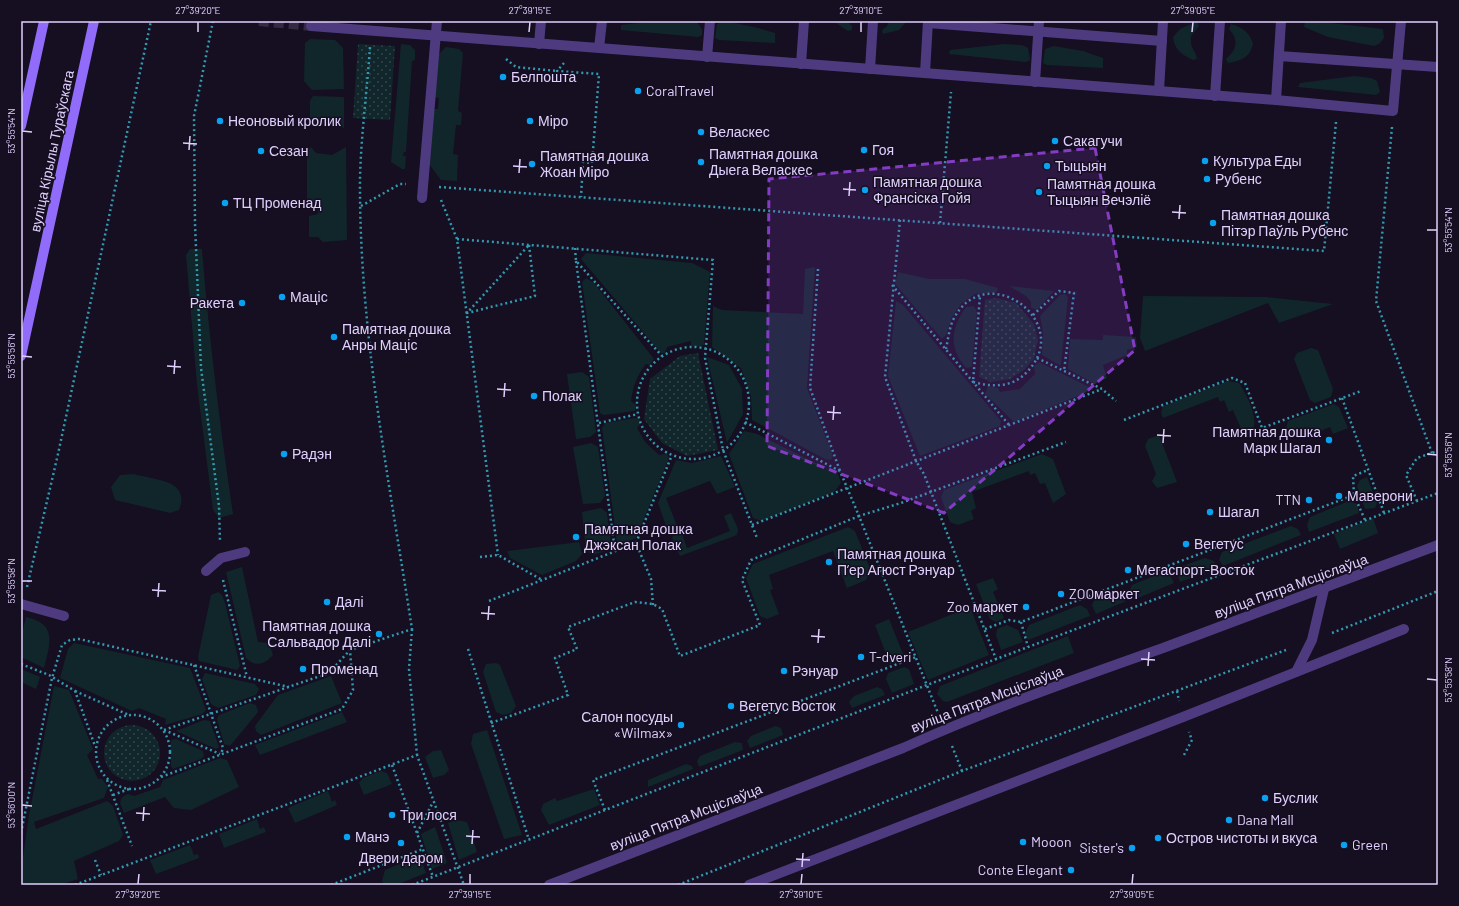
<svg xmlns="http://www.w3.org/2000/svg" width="1459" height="906" font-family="Barlow,sans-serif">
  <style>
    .grass { fill: #11262b }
    .park { fill: url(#park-dots) }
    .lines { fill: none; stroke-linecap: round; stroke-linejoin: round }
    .pedestrian-tunnel { stroke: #342b42; stroke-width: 10; stroke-dasharray: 10 5; stroke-linecap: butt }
    .path { stroke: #3299af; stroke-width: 2.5; stroke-dasharray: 2 3; stroke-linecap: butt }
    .service { stroke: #4e3b7f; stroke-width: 10 }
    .pedestrian { stroke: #4e3b7f; stroke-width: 10 }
    .minor { stroke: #4e3b7f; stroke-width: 10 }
    .secondary { stroke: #916bfa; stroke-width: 10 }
    .marked { fill: #853cc5; fill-opacity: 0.2; stroke: #853cc5; stroke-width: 3; stroke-dasharray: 8 5; stroke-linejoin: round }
    .ticks { fill: none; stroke: #e0d0fd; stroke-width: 1.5 }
    .poi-dot { fill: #09a2f1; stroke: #160e21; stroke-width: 1.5 }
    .labels { text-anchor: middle; stroke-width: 3; stroke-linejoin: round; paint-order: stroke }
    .poi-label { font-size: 14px; fill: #e0d0fd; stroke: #160e21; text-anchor: start }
    .street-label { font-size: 14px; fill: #e0d0fd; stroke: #160e21 }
    .neatline { fill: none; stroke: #e0d0fd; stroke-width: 1.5 }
    .ticks-label { font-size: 10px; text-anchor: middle; fill: #e0d0fd }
  </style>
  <defs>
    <pattern id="park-dots" width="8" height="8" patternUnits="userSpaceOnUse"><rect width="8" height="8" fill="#11262b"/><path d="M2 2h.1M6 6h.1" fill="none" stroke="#33444b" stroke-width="1.8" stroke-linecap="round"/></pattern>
  </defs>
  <rect width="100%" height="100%" fill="#160e21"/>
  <!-- grass -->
  <g class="grass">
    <polygon points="658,21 696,21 702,29 702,35 698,37 621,30 621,25"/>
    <polygon points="724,21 754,27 775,33 775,43 719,40 715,38 717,24"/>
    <polygon points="833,21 847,21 852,26 852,30 848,31"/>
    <polygon points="889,21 907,21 899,30 883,34 882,30 887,26"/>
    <path d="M1197,21L1199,26L1191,36C1190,50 1196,50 1197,59L1193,60C1182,55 1174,49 1173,37L1180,29Z"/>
    <polygon points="1313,21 1383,29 1384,38 1379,44 1374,46 1328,37 1304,27 1305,22"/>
    <path d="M1231,24C1242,27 1249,32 1253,43C1251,57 1241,61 1228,63L1226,59C1237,50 1239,40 1229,29Z"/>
    <polygon points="310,39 335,40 343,48 344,89 312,90 304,81 305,43"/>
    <polygon points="401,44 410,45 415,50 415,60 412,61 406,152 404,152 403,156 406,156 405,169 402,169 391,162"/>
    <polygon points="1004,44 1022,45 1028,48 1030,60 1026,62 949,54 950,50"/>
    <polygon points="1054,46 1083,51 1103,58 1103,68 1047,65 1043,63 1045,49"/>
    <polygon points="446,47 459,49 463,53 458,111 462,113 461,125 456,125 453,154 458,155 457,181 441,180 429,164 434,109 438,109 439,98 435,97 439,54"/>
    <polygon points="1354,76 1371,78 1377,81 1380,92 1376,95 1298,87 1300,83"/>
    <polygon points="313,96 344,97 344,128 321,121 310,127 310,101"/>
    <polygon points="311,147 316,153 332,155 346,147 347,240 323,242 318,237 309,237 309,216 318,214 318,203 307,202 307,151"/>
    <path d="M190,249H202C209,338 220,426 233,514L219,518L213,510L197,385L186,255Z"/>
    <polygon points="586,253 692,263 710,272 704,345 696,347 691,346 691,341 667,347 665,353 661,353 581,259"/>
    <polygon points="815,267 807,388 833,456 831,460 825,459 752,420 751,396 741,368 712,347 713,306 722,310 803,314 805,269"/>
    <polygon points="898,272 929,279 965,279 998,288 997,292 975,294 961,304 952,317 946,335 942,339 895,284"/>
    <path d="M586,278L594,283L654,359L650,365L646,364C637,375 633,387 631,401L636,405L635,411L604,415L600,413L582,282Z"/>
    <polygon points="1009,286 1054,291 1037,310 1031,308 1031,302 1026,296"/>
    <polygon points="1065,294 1068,297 1061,365 1059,365 1042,355 1043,333 1040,316 1060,295"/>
    <polygon points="1143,296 1266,297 1333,304 1279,323 1268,303 1145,351 1140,338"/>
    <polygon points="896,301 903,305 1001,421 1000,426 920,456 888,376"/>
    <path d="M974,306L977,312L972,367L966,368C948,347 951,328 966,307Z"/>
    <polygon points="1103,335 1136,337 1137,347 1127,350 1127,355 1103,365 1107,378 1095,384 1068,369 1070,339 1103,340"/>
    <polygon points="1311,348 1318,350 1333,389 1331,397 1315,403 1310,400 1294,359 1297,353"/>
    <polygon points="707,357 729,365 742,389 743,414 727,443"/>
    <polygon points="1039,362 1089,387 1090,391 1014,422 985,394 988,386 998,388 1000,392 1020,389 1035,374 1034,366"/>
    <polygon points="582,372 589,377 596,432 590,437 576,439 567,374"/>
    <path d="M1228,381L1239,383C1246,393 1257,415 1254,427L1242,431L1233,410L1229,412L1224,400L1220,402L1218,397L1163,418L1161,413L1163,406Z"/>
    <polygon points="1334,404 1339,407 1348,428 1333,434 1330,427 1318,432 1315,428 1291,437 1286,429 1288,421"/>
    <polygon points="635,418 639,419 640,424 637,428 645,442 659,455 667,454 669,458 636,538 620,545 617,543 602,428 605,423"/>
    <polygon points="744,431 757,434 838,474 841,483 834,492 762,521 753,518 729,454"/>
    <polygon points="1159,435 1177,482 1157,488 1152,481 1156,474 1145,446 1148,439"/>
    <polygon points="591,443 598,447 605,496 600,503 583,504 573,447"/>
    <polygon points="1042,454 1053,459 1066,494 1053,503 1045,483 1040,484 1035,473 1030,475 1029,471 972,492 976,508 971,511 974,519 958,525 950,522 941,497 944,490"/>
    <polygon points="721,456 735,487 717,494 710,481 666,498 677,526 673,528 666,526 658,503 676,460 692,463"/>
    <path d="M134,474C155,480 191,480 179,510L170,513L115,500L111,487L120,475Z"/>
    <polygon points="1367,477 1377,503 1375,508 1365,509 1357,486 1360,480"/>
    <polygon points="1349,501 1357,504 1359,513 1309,532 1307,525 1310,517"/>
    <polygon points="601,508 607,513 611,544 606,551 593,555 586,551 582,512"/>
    <polygon points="731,513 738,529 737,535 680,556 672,538 676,531 681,531 687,548 730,531 724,516"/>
    <polygon points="1373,518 1378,533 1340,549 1334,534"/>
    <polygon points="1291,526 1298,529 1301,535 1223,566 1219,560 1222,552"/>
    <polygon points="848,527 855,531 871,571 866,580 847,588 833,551 769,575 773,589 770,590 779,614 767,619 760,616 746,578 753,564"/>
    <polygon points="579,542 582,554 576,561 542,575 510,558 507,551"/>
    <polygon points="1205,558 1214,561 1217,568 1180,582 1177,573 1179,567"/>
    <path d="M242,567L258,642L269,643L273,655C265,664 255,668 246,658L226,572Z"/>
    <polygon points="1164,572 1170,576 1174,583 1133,600 1129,592 1132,585"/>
    <polygon points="993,578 998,589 993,592 1004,618 996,622 990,619 976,584"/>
    <polygon points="1116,591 1123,595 1126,601 1096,614 1092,605 1095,599"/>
    <polygon points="218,592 222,595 225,603 240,666 237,670 199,661 198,657 211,595"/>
    <polygon points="1080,605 1087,609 1090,616 1028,640 1025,634 1029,625"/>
    <polygon points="970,607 989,655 928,680 908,632"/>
    <path d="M26,617C58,624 50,644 44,668L21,657V638Z"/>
    <polygon points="889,619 903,654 900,660 890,664 875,625"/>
    <polygon points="1007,625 1018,630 1023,642 1001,650 996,635 997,629"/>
    <polygon points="1068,636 1074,653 947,702 943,701 937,694 940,686"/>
    <polygon points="74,643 190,668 206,710 202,714 165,725 166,719 139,708 132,711 60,678 68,649"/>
    <polygon points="496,663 500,665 516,706 511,713 503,715 496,712 483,672 486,664"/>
    <polygon points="904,667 909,669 914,684 892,693 886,679 888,673"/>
    <polygon points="21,669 40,677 36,689 21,682"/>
    <polygon points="205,673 255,684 259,689 256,695 218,708 211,704 202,679"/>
    <polygon points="331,676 342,703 261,735 256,731 255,726 278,695"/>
    <polygon points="54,686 69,690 93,749 87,755 98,779 102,779 108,787 104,798 34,822 36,829 107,801 113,806 123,835 119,841 74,861 78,879 60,885 21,885 21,872 29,815"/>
    <polygon points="877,687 882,689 885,695 852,708 849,702 854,696"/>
    <polygon points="250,703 256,705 258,712 230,746 224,744 217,719 219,715"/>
    <polygon points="342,712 347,722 260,755 255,745"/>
    <polygon points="204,720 210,721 219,747 216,749 176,731"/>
    <polygon points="775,726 781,728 783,735 750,748 747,741 751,736"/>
    <polygon points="487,730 522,835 504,839 471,744 473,734"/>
    <polygon points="176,739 203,751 204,756 201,759 173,769 171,766 171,740"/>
    <polygon points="735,742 742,743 743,750 699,767 697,761 700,756"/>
    <polygon points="441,750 449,770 444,775 433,778 425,757 433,751"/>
    <polygon points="220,758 227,760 239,787 191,810 174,808 165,797 124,813 120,803 122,797 128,794 134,796 160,787 163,780"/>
    <polygon points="686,764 692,766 693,769 648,787 648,780"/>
    <polygon points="381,771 387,773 392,784 364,795 359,783 363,778"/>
    <polygon points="594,789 600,805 549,825 541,810 543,804 555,798 557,801"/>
    <polygon points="328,791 332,802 335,800 337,805 295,823 288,808"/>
    <polygon points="257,819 260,829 264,827 266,832 224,848 219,834"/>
    <polygon points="456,820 467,822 477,852 459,860 448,823"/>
    <polygon points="435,827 447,863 432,869 421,834"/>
    <polygon points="190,845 194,855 198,854 199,858 156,874 150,860"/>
    <polygon points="414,858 421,860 426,873 396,885 384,885 382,881 385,870"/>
  </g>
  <!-- park -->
  <g class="park">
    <polygon points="358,44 395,46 390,120 353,118"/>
    <polygon points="996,298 1016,303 1034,324 1038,339 1034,359 1024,370 1010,379 991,382 979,377 985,300"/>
    <polygon points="698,353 718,450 687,456 662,443 644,419 650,379 680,356"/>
    <circle cx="132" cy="753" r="28"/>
  </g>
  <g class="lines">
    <!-- pedestrian-tunnel -->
    <polyline class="pedestrian-tunnel" points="259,21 311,26"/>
    <!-- path -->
    <g class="path">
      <polyline points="213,21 194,116 195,224 201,368 219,506 220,542"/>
      <polyline points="506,59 516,67 557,71"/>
      <polyline points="564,63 557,71 599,74 592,163 583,162 581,197"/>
      <polyline points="1392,127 1376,301 1432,453"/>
      <polyline points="439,187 1324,251 1336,122"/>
      <polyline points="441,200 457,239 498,555"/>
      <polyline points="361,206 400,184 406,184"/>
      <polyline points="900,220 885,377 916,461 924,474 996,659"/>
      <polyline points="940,223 951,92"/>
      <polyline points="457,239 713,260 705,358 723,450 757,538"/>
      <polygon points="529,245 535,296 467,313"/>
      <polyline points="575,248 576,261 662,356"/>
      <polyline points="576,261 615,551"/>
      <polyline points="818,269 810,388 840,471"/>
      <polyline points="892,285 1009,425"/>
      <polyline points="1033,315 1059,291 1074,293 1064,371"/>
      <circle cx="693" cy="403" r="56"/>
      <path d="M946,349C948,340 949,329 953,320C985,256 1077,323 1026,373C1011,388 992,387 973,382L980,296"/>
      <polyline points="1037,358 1102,389 1116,401"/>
      <polyline points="1342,398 1384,513"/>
      <polyline points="1124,420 1232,378 1245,383 1262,428 1361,391"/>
      <polyline points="745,422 840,471 859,516 901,503 1066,442"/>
      <polyline points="599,423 638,414"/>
      <polyline points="1354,495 1365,520"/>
      <polyline points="1417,501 1406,475 1417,458 1438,451"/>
      <polyline points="752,525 1102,389"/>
      <polyline points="480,557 498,555 542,580"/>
      <polyline points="223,580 247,677"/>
      <polyline points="27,587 58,454 151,21"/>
      <polyline points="489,601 636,543"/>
      <polyline points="653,605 651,579 636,543 672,455"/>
      <polyline points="1021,622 1028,647"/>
      <polyline points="412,629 409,669 417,755"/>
      <polyline points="985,629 1009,620 1021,622 1354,495 1353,476 1368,470"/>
      <polyline points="1332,633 1438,591"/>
      <polyline points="468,649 529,840"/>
      <polyline points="21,664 49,675 75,691 95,746"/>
      <polyline points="194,665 223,748 221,754"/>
      <polyline points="75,691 129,715"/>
      <polyline points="1177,691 1179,701"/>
      <circle cx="133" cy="752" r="37"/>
      <polyline points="491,723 568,695 555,658 577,649 568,627 635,602 653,604 662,609 680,656 760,625 742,580 751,560 859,516 938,713"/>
      <path d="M164,730L329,673L350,650L412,629C389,480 359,330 360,179C361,135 367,91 370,47"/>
      <polyline points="164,730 220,754"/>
      <polyline points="952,746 962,771"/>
      <polyline points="1184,755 1192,740 1189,732"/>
      <polyline points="392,765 433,877"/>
      <polyline points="161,777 342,709 353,690 350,650"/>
      <polyline points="107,780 132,846"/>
      <polyline points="113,795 129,789"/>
      <polyline points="605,810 593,780 916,657"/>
      <polyline points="21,833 52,678 62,645 70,640 79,639 289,687"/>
      <polyline points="417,833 433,802"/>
      <polyline points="95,860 101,875"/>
      <polyline points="75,885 417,755 464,885"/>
      <polyline points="331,885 423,849"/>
      <polyline points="412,885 927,685 1438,493"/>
      <polyline points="678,885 962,771 1286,650"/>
    </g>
    <!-- service -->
    <g class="service">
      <polyline points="206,571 221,558 245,552"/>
      <polyline points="21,604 64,616"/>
      <polyline points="1296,672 1312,640 1324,589"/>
      <polyline points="749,885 1183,717 1404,629"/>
    </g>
    <!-- pedestrian -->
    <g class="pedestrian">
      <polyline points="928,23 1162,41"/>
      <polyline points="311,26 1276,100 1393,111 1401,21"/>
      <polyline points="539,44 541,21"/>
      <polyline points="599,48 602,21"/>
      <polyline points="1279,56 1438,67"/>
      <polyline points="707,57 710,21"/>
      <polyline points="801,64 804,21"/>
      <polyline points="870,69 873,21"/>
      <polyline points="925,73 928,21"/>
      <polyline points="1035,82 1039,21"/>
      <polyline points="1159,91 1163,21"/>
      <polyline points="1215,96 1220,21"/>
      <polyline points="1276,100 1281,21"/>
      <polyline points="422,198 437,21"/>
    </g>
    <!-- minor -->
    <path class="minor" d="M549,885L903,748C987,710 1075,679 1163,648C1255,614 1347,580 1438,545"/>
    <!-- secondary -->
    <g class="secondary">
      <polyline points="21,126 44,21"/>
      <polyline points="21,356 94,21"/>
    </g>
  </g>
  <!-- marked area -->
  <path class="marked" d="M1095,148L1135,350L944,513L767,446L769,179Z"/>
  <!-- ticks -->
  <path class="ticks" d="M198,32V22M529,32L530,22M861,32V22M1192,32L1193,22M22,131L32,132M183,143L197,144M189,150L190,136M513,166L527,167M519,173L520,159M843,189L856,190M849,196L850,182M1172,212L1186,213M1179,219L1180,205M1427,230H1437M22,356L32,357M167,366L181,367M174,374L175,360M497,389L511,390M504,397L505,383M827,412L841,413M833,420L834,406M1157,435L1171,436M1163,443L1164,429M1427,454L1437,455M22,581H32M152,590L166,591M158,597L159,583M481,613L495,614M488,620L489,606M811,636L825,637M818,643L819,629M1141,659L1155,660M1148,666L1149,652M1427,679L1437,680M22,805L32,806M136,813L150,814M143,821L144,807M466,836L480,837M472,844L473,830M796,859L810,860M802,867L803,853M138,884L139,874M470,884V874M801,884L802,874M1132,884L1133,874"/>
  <!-- markers -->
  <g class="poi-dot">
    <circle cx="503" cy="77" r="4"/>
    <circle cx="638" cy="91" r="4"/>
    <circle cx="220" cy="121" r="4"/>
    <circle cx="530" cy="121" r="4"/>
    <circle cx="701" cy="132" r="4"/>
    <circle cx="1055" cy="141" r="4"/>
    <circle cx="864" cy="150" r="4"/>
    <circle cx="261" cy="151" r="4"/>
    <circle cx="1205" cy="161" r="4"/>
    <circle cx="701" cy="162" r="4"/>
    <circle cx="532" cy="164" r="4"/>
    <circle cx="1047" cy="166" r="4"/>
    <circle cx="1207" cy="179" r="4"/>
    <circle cx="865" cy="190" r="4"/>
    <circle cx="1039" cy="192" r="4"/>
    <circle cx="225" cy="203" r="4"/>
    <circle cx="1213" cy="223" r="4"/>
    <circle cx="282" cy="297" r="4"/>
    <circle cx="242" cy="303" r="4"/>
    <circle cx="334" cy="337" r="4"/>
    <circle cx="534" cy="396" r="4"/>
    <circle cx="1329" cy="440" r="4"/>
    <circle cx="284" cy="454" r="4"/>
    <circle cx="1339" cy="496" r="4"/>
    <circle cx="1309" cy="500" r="4"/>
    <circle cx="1210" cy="512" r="4"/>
    <circle cx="576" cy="537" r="4"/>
    <circle cx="1186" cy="544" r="4"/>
    <circle cx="829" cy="562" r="4"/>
    <circle cx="1128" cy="570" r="4"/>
    <circle cx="1061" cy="594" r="4"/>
    <circle cx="327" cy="602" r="4"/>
    <circle cx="1026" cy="607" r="4"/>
    <circle cx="379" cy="634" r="4"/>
    <circle cx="861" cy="657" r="4"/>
    <circle cx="303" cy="669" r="4"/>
    <circle cx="784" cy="671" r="4"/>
    <circle cx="731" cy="706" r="4"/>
    <circle cx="681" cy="725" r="4"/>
    <circle cx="1265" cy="798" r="4"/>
    <circle cx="392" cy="815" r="4"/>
    <circle cx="1229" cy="820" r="4"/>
    <circle cx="347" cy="837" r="4"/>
    <circle cx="1158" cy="838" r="4"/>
    <circle cx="1023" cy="842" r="4"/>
    <circle cx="401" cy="843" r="4"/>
    <circle cx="1344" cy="845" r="4"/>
    <circle cx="1132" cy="848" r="4"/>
    <circle cx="1071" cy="870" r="4"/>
  </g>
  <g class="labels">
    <!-- poi labels -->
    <g class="poi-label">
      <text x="511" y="82">Белпошта</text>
      <text x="646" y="96">CoralTravel</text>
      <text x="228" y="126">Неоновый кролик</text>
      <text x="538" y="126">Міро</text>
      <text x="709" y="137">Веласкес</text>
      <text x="1063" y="146">Сакагучи</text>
      <text x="872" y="155">Гоя</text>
      <text x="269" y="156">Сезан</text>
      <text x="709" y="159">Памятная дошка<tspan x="709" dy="16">Дыега Веласкес</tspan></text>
      <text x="540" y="161">Памятная дошка<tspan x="540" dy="16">Жоан Міро</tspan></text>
      <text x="1213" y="166">Культура Еды</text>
      <text x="1055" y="171">Тыцыян</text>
      <text x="1215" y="184">Рубенс</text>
      <text x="873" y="187">Памятная дошка<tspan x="873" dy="16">Франсіска Гойя</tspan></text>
      <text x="1047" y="189">Памятная дошка<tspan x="1047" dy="16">Тыцыян Вечэліё</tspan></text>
      <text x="233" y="208">ТЦ Променад</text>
      <text x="1221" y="220">Памятная дошка<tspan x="1221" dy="16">Пітэр Паўль Рубенс</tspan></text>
      <text x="290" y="302">Маціс</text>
      <text x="234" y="308" text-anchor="end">Ракета</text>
      <text x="342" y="334">Памятная дошка<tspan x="342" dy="16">Анры Маціс</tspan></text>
      <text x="542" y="401">Полак</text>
      <text x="1321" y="437" text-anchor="end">Памятная дошка<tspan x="1321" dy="16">Марк Шагал</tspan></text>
      <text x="292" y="459">Радэн</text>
      <text x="1347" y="501">Маверони</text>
      <text x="1301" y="505" text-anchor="end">TTN</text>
      <text x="1218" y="517">Шагал</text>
      <text x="584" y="534">Памятная дошка<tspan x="584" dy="16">Джэксан Полак</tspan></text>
      <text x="1194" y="549">Вегетус</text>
      <text x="837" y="559">Памятная дошка<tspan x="837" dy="16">Пʼер Агюст Рэнуар</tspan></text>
      <text x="1136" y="575">Мегаспорт-Восток</text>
      <text x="1069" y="599">ZOOмаркет</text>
      <text x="335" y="607">Далі</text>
      <text x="1018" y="612" text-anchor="end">Zoo маркет</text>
      <text x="371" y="631" text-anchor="end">Памятная дошка<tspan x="371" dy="16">Сальвадор Далі</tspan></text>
      <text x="869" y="662">T-dveri</text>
      <text x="311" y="674">Променад</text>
      <text x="792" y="676">Рэнуар</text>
      <text x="739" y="711">Вегетус Восток</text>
      <text x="673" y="722" text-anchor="end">Салон посуды<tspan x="673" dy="16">«Wilmax»</tspan></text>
      <text x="1273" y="803">Буслик</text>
      <text x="400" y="820">Три лося</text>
      <text x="1237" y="825">Dana Mall</text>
      <text x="355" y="842">Манэ</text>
      <text x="1166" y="843">Остров чистоты и вкуса</text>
      <text x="1031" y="847">Mooon</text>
      <text x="1352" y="850">Green</text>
      <text x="1124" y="853" text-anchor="end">Sister's</text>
      <text x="401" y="863" text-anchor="middle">Двери даром</text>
      <text x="1063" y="875" text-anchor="end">Conte Elegant</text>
    </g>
    <!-- street labels -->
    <g class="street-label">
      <text transform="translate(52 151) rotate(-78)" y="5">вуліца Кірылы Тураўскага</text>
      <text transform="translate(1291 586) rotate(-20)" y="5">вуліца Пятра Мсціслаўца</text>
      <text transform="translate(987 699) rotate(-21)" y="5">вуліца Пятра Мсціслаўца</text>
      <text transform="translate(686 817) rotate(-21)" y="5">вуліца Пятра Мсціслаўца</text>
    </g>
  </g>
  <!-- border -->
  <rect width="1459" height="906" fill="none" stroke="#160e21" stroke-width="44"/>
  <rect x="22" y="22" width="1415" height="862" class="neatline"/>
  <g class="ticks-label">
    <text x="198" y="14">27°39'20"E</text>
    <text x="530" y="14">27°39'15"E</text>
    <text x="861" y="14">27°39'10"E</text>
    <text x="1193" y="14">27°39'05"E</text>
    <text transform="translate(11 131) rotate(-90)" y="4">53°55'54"N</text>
    <text transform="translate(1448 230) rotate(-90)" y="4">53°55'54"N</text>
    <text transform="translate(11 356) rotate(-90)" y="4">53°55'56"N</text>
    <text transform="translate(1448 455) rotate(-90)" y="4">53°55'56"N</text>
    <text transform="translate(11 581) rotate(-90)" y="4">53°55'58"N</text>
    <text transform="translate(1448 680) rotate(-90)" y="4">53°55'58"N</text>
    <text transform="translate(11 805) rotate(-90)" y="4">53°56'00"N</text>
    <text x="138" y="898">27°39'20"E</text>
    <text x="470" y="898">27°39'15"E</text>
    <text x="801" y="898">27°39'10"E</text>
    <text x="1132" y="898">27°39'05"E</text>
  </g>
</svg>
